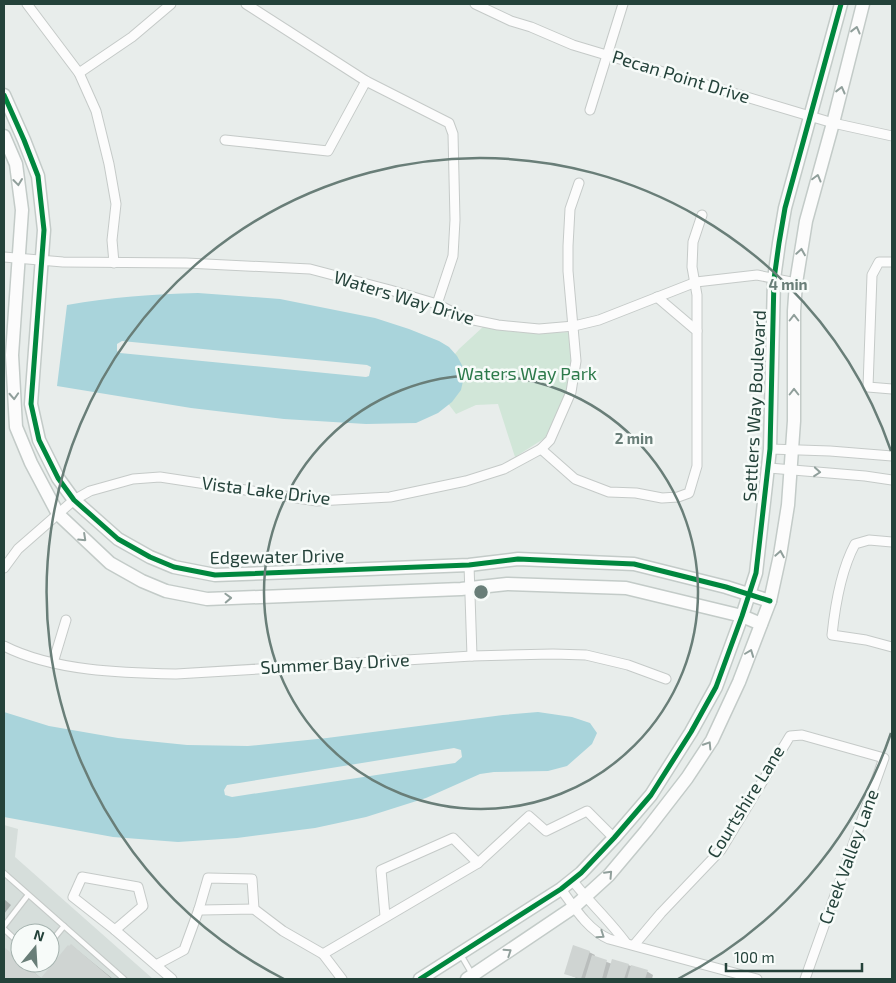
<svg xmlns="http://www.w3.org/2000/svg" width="896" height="983" font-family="'Exo 2',sans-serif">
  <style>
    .built { fill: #d6dedb; fill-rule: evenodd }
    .green { fill: #d1e6d8 }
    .water { fill: #a9d4db; fill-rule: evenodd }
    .shadow { fill: #0003 }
    .building { fill: #cfd4d2 }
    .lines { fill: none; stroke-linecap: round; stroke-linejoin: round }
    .lane-casing { stroke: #c5cac8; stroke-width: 7 }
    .street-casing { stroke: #c5cac8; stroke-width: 11 }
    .secondary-casing { stroke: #c3cbc8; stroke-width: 15 }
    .lane { stroke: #fcfcfc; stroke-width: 4.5 }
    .street { stroke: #fcfcfc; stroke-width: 9 }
    .secondary { stroke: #fcfcfc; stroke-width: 12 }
    .cycleway-casing { stroke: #f7fbf9; stroke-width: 8 }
    .cycleway { stroke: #00873e; stroke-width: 5 }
    .oneway { stroke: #909f9b }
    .ring { fill: none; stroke: #697e78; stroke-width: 2.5 }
    .labels { text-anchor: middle; stroke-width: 5; stroke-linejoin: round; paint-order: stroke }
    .street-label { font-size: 18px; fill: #24423a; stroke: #f7fbf9 }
    .park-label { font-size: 18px; fill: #2d7a4b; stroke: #f7fbf9 }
    .centre { fill: #697e78; stroke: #f7fbf9; stroke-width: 2.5 }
    .ring-label { font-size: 15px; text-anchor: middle; font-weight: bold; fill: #697e78; stroke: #f7fbf9; stroke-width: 5; stroke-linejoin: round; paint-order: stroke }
  </style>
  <rect width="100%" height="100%" fill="#e8edeb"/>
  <!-- built -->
  <path class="built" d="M4,825L18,829L15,857L153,979H4ZM20,933H50V963H20Z"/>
  <!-- green -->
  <path class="green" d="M484,326C512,334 541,334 570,332L571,363L566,392L554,420L545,438L515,457L498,404L476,405L456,414L444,398L451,359L459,349Z"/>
  <!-- water -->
  <g class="water">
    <path d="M198,293L280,299L375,318L409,329L439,341L449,347L457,356L463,367V381L461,390L452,402L438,413L416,423L366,424L284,419L191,408L57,386L67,305C111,297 153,294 198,293ZM122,341L367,365L371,367L369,376L366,377L120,353L117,351V344Z"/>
    <path d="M4,712L49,726L118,738L187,745L248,746L327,738L503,715L538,712L572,717L590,723L597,733L592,744L567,766L548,771L494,772L480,774L426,798L366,817L315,828L237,838L178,842L113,837L4,817ZM454,748L461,750L462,757L455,763L232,797L225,795L224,790L227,785Z"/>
  </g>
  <!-- shadow -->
  <g class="shadow">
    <polygon points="4,899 11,905 4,914"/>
    <polygon points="71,945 113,979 4,979 4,951 5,949 20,960 20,963 23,963 42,979"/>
    <polygon points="589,952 595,955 594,957 612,964 628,965 648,972 653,975 652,979 579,979 565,973"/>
  </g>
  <!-- building -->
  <g class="building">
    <polygon points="71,944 112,979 4,979 5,948 20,960 20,963 23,963 41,978 68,945 69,946"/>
    <polygon points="573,945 590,951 581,979 564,974"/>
    <polygon points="592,955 607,960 602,979 585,978"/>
    <polygon points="612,959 629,964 624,979 606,979"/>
    <polygon points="631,965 648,970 645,979 627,979"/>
  </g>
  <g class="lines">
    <defs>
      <g id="lane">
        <polyline points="4,873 124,979"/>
        <polyline points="4,926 28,895"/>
        <polyline points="4,929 20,944"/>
        <polyline points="50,943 64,926"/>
        <polyline points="461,955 472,974"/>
      </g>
      <g id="street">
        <polyline points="27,4 79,73 96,111 109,164 116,204 112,240 114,263"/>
        <polyline points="246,4 366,81 449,123 453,134 455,220 453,256 437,304"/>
        <polyline points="475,4 511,21 531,27 573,45 833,123 892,136"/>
        <polyline points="79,73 132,37 171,4"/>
        <polyline points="590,110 623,4"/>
        <polyline points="225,140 328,151 366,81"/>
        <polyline points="4,257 63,262 186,263 310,269 390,290 437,304 464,318 498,325 539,329 574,326 599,320 696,282 757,275 796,283"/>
        <polyline points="892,262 879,262 872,275 868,387 892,389"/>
        <polyline points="697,331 697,295 692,267 693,242 702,215"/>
        <polyline points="541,449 575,479 609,492 636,493 662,498 678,497 689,493 697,466 697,331 657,297"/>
        <polyline points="770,449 830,451 892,456"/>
        <polyline points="769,468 865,476 892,480"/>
        <path d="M892,542L869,540L855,544C841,570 835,606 832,635L866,640L892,647"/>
        <polyline points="469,565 472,656"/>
        <polyline points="4,568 18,549 74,500 90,491 133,479 160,477 317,501 390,497 466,481 504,469 541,449 550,440 571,392 576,361 568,271 568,246 570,209 579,183"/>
        <path d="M4,646C53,671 122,673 176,674L472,656L553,654L586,655L628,665L666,679"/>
        <polyline points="53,663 66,620"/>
        <polygon points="82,877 138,887 143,906 115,930 73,897"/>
        <path d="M572,880C589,902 610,921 626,943"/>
        <path d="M561,889C574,907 588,930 609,939L757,979"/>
        <polyline points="199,909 202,910 254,909 283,931 323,954 478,863 529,816 546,831 587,811 614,838"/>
        <polyline points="385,916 381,870 453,838 478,863"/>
        <polyline points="115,930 172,979"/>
        <polyline points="634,945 661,913 721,850 790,736 802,735 884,758 805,979"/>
        <polyline points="323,954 342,979"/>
        <polyline points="156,965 184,950 199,909 208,878 252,879 254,909"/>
      </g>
      <g id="secondary">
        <polyline points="4,95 24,140 38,176 44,230 31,404 39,440 58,478 74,500 118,539 150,557 174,567 215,575 469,565 518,559 634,564 726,587 770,601"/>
        <polyline points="4,136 16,164 22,210 12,355 16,427 31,463 58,514 110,563 142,581 166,591 207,599 461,589 507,584 626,588 742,616 761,624"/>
        <polyline points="420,979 561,889 581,873 614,838 651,795 691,732 716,687 742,616 756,573 770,449 774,279 779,243 785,208 841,4"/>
        <polyline points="467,979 574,907 609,875 646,831 687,778 712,740 739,682 770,601 780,555 788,505 794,421 794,311 796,283 806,221 833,123 863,4"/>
      </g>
    </defs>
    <!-- lane casing -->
    <use href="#lane" class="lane-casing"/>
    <!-- street casing -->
    <use href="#street" class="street-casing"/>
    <!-- secondary casing -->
    <use href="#secondary" class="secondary-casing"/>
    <!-- lane -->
    <use href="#lane" class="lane"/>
    <!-- street -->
    <use href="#street" class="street"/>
    <!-- secondary -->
    <use href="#secondary" class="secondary"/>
    <defs>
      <g id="cycleway">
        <polyline points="4,95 24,140 38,176 44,230 31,404 39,440 58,478 74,500 118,539 150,557 174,567 215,575 469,565 518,559 634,564 726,587 770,601"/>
        <polyline points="420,979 561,889 581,873 614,838 651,795 691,732 716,687 742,616 756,573 770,449 774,279 779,243 785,208 841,4"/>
      </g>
    </defs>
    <!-- cycleway casing -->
    <use href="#cycleway" class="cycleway-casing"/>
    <!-- cycleway -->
    <use href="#cycleway" class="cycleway"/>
  </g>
  <!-- one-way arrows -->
  <defs><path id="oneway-chevron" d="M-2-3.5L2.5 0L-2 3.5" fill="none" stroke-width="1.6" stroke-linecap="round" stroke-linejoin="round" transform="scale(1.25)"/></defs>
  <g class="oneway">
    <use href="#oneway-chevron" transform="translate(856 30) rotate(-76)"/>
    <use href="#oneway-chevron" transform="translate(841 90) rotate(-76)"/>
    <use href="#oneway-chevron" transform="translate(817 178) rotate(-75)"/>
    <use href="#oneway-chevron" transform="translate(18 182) rotate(83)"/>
    <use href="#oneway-chevron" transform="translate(801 252) rotate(-81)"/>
    <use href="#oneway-chevron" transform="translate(794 318) rotate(-90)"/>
    <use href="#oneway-chevron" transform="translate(794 392) rotate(-90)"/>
    <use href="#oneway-chevron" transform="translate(14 396) rotate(87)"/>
    <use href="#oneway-chevron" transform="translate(817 472) rotate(5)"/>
    <use href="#oneway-chevron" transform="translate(83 538) rotate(43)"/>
    <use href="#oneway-chevron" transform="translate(780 554) rotate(-80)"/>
    <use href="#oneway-chevron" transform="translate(228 598) rotate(-2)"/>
    <use href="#oneway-chevron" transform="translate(750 653) rotate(-69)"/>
    <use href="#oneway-chevron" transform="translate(708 745) rotate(-58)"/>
    <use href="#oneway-chevron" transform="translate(609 874) rotate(-47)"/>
    <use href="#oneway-chevron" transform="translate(601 935) rotate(34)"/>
    <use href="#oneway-chevron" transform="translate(508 952) rotate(-34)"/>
  </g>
  <!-- distance rings -->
  <g class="ring">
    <circle cx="481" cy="592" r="217"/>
    <path d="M891 733A434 434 0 0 1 678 979M284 979A434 434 0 1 1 891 451"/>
  </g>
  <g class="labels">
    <!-- street labels -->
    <g class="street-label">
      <text transform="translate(681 77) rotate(17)" y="6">Pecan Point Drive</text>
      <text transform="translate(404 298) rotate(17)" y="6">Waters Way Drive</text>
      <text transform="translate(755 406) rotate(-87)" y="6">Settlers Way Boulevard</text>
      <text transform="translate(266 491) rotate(7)" y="6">Vista Lake Drive</text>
      <text transform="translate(277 557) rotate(-1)" y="6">Edgewater Drive</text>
      <text transform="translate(335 664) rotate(-3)" y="6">Summer Bay Drive</text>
      <text transform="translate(746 802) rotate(-58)" y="6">Courtshire Lane</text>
      <text transform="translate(849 857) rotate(-70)" y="6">Creek Valley Lane</text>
    </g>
    <!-- park labels -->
    <g class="park-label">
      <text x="527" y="380">Waters Way Park</text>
    </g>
  </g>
  <circle cx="481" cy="592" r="8" class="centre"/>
  <g class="ring-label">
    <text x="788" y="290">4 min</text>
    <text x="634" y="444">2 min</text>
  </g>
  <!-- border -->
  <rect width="896" height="983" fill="none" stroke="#24423a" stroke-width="10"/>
  <!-- north arrow -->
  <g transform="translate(35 948) rotate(18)"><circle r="24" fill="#f7fbf9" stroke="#a3b1ad"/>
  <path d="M0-4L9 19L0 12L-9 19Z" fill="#697e78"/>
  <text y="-8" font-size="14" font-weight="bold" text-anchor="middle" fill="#24423a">N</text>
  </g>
  <!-- scale -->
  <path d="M726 963v8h136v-8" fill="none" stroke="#24423a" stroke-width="2.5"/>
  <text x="734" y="963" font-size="15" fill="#24423a" stroke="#f7fbf9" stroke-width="4" paint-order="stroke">100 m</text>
</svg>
